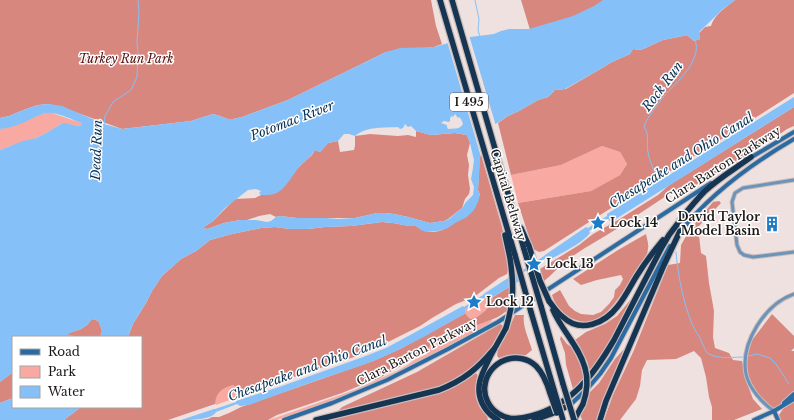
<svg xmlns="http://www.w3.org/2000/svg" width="794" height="420" font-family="'Libre Baskerville',serif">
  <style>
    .green { fill: #f8aaa2 }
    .forest { fill: #d8877f }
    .water { fill: #85c0f8; fill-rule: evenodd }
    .pier { fill: #efe1df }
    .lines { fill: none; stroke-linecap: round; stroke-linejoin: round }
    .stream { stroke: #85c0f8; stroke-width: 1 }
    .street-casing { stroke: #c9bdbb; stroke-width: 5 }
    .secondary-casing { stroke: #c9bdbb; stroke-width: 6 }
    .highway-casing { stroke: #c9bdbb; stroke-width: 8 }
    .street { stroke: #6c93ba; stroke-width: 3 }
    .secondary { stroke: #2b6ba2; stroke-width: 4 }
    .highway { stroke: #153552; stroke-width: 5.5 }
    .highway-bridge-casing { stroke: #c9bdbb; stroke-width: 8; stroke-linecap: butt }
    .highway-bridge { stroke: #153552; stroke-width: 5.5 }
    .labels { text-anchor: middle; stroke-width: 3; stroke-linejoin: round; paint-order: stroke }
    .shield { fill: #fff; stroke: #615d5d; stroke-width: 1 }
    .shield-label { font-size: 11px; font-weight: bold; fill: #1d1818 }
    .park-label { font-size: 12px; font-style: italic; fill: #5a1111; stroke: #fff }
    .street-label { font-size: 12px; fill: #1d1818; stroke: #fff }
    .poi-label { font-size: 12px; font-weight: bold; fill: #1d1818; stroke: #fff; text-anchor: start }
    .water-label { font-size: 13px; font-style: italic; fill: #063356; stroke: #fff }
  </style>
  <rect width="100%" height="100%" fill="#efe1df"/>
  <!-- green -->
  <g class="green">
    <path d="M49,112L81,123L82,125L77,126L61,124C53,129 45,134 36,138C24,142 12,145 0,150V129C17,127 32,116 49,112Z"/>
    <polygon points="602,146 620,152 627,164 620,175 591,191 518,203 511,175 561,165"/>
    <polygon points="485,297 491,298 493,297 491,304 485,311 477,317 471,319 467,316 465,309"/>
    <path d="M493,319L490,323C460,340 430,359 399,373C359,391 318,406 277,420H269L332,398L354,390L397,371L409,364L414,360L427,354C428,344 437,333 447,333C450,333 454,335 457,335C468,327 481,323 493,319Z"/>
    <path d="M233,385C239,391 241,393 249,393L216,405L214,402L219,391L223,387Z"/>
  </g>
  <!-- forest -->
  <g class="forest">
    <polygon points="0,0 431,0 436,26 442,44 434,47 386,52 288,100 242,117 233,119 228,119 220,116 213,114 191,121 122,129 75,112 49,104 38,105 26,109 9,116 0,118"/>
    <polygon points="521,0 604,0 583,15 531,33"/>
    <path d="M735,0H794V93C711,147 627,197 544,251L539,252L533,249L518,203L591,191L620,175L627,164L620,152L602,146L561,165L511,175L498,123L508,116L519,111L538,100L548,97L555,90L566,89L597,71L612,62L630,54L633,49L641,50L663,40L683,36H688L694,41L700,39L699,33L705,27L711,26C714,15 726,7 735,0Z"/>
    <path d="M794,107V126L787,129L773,139L688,190H678L669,194C652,205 635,217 618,228C601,239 583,248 566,261C558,267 552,275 544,281L540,269L579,245L593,234L618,220L658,195L668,186Z"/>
    <polygon points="416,131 431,135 455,133 467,135 470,143 467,155 469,165 468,175 470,189 469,194 465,199 462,208 448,219 444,221 430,223 408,217 394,214 385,213 377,213 355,218 297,218 280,216 276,217 270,214 259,216 247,220 240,220 224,223 207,229 204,228 204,227 213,221 235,199 255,198 261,195 272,194 301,165 312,155 315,150 320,152 328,143 338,141 340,152 354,150 355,146 355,136 370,134 398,136 408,135 416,137"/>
    <path d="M480,151L502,227L510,263L507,274L499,278L474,297L456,304L432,318L420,326L374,349L357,356L302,374L276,384L249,393C241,393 238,390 233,385C222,388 216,392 215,404L168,420H64L81,407H141V337H128L133,324L146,303L152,291L162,276L181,259L196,251L210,240L232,234L261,228L275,227L290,229H308L325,227L351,226L382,222L393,223L409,226H416C442,246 464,212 480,195L478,190Z"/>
    <polygon points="719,201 721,203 698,227 701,253 706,256 709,283 714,311 713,337 715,348 729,353 733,360 742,361 747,383 753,399 762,409 734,420 712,420 712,407 709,397 706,377 701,358 694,351 676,359 647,360 642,370 640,386 636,399 620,420 604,420 613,395 634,350 668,265 680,263 681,245 689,231 713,202"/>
    <path d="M646,234C647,239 649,245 648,249C647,260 638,269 632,278C623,292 608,317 591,322C585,323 579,321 573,319C562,316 555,305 552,295L560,290L564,297L569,306L575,311L581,314L593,315L601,312L609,304L614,297L615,290L620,285L623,279L621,275L597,280L581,285L573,279L618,250Z"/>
    <path d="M511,286L509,309C504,313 499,317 493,319C481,324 468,327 457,335L446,333L439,336L433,340L427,351L411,359L403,365L386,374L380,378L359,386L342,393L277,415L268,420H200L208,419L212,417H219L229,413L241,407L373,361L400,349L435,330L466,313L467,316L471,319L477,317L485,311L491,304L493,297Z"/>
    <path d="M631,299C623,317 614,336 603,353C599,359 596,366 590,371L587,361L575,340L586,332L605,324L617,316Z"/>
    <polygon points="772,314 794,336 794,348 791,351 794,351 794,400 774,411 758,397 746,375 746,363 749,344"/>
    <path d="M515,315H524C522,326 529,339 532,350L526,355H508L499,358L497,356L498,349L504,339Z"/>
    <polygon points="92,319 96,320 99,322 102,331 100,337 76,337 66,334 81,329 87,325"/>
    <path d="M500,324L504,326C492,353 470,377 442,386C425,391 408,394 391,398C373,402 356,408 338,411L342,407L417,372Z"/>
    <polygon points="561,336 567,344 573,348 576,353 579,361 582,365 585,379 579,385 573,389 566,365 565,353 560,339"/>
    <polygon points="624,349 597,420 582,420 580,414 584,409 590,392 599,383 615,359"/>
    <polygon points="13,372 13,398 0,403 0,382"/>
    <path d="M476,373L478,376C477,386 475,397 479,406C482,412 487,412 488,420H328L443,391L461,383Z"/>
    <polygon points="794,401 794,420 781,420 779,415 783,409"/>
  </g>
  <!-- water -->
  <g class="water">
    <path d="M603,0H735L723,9L699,32L700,39L694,41L688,36H683L663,40L641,50L633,49L630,54L612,62L597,71L565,89L555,90L548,97L538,100L519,111L508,116L494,125L481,143L479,177L478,190L480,195L478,202L474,210L467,217L455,223L448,228L438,231L426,232L421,230L416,226H409L393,223L382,222L351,226L325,227L308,229H290L275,227L261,228L232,234L210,240L196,251L181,259L162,276L152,291L146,303L133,324L128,337H100L102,331L99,322L96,320L92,319L87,325L81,329L67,334L76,337H13V372L0,382V150L23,141L36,138L46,133L61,124L65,123L77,126L82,125L81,123C71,119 61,114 51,113C44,112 39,116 33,118C23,123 11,128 0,129V118L9,116L26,109L38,105L49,104L62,106L104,124L122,129L191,121L213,114L220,116L228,119H233L242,117L288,100L386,52L400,48L434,47L470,37L494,34L501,31L509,29H529L573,16L594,6ZM455,114L458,118L459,117L461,119L463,124C459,130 454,128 448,129L447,127V125L441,123L444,121L449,122L450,121V119L451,116L453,117ZM405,124L408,127L411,126L416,131L431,135L455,133L467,135L470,143L474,160L473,168L471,179L474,187L473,195L466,202L462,208L449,219L444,221L430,223L408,217L394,214L385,213H377L355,218L338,219L326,218H297L280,216L276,217L271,221L267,222L256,220H240L224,223L207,229L204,228V227L213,221L225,208L248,190L256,189L261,191L259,193L261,195C266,195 272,195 277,193C287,187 292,175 300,166C305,161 311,157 315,150L320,152L328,143L338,141L344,134H349L355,136C367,126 383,128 398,127L400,129L403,128Z"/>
    <path d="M794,97V107L611,222L608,219L589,231L590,233C583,243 560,254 549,260L546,258L524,272L521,280L491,298L486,299L485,297L465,309L466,313C439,328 413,344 385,356C367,364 348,370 330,376C303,385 276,395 249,405L240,406L237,404L216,412C211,420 191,420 181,420L214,409H215L236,402V401L282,386L363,357L386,348L412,334L463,306L464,307L483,295L485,293L522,269L523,270L544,256L545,255L586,227L588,228L607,216V214L615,209Z"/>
    <polygon points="13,398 13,407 81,407 64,420 0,420 0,403"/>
  </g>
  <!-- pier -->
  <polygon class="pier" points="469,35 496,126 488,134 483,143 481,157 447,41"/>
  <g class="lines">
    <!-- stream -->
    <g class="stream">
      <polyline points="475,0 479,19 478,30 480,37"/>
      <polyline points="104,126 105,116 113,102 131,90 137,77 138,54 137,42 139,12 138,0"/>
      <path d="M654,171C652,165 649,159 648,152C646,144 650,134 644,127C645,121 649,117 653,111C657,106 660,101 664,96C676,83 703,60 695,40"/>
      <path d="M676,252C678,276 683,301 692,324C695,331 700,336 702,343C705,348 705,353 711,355C721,359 734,357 745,357"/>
      <polyline points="748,356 757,354 770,358 776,364 789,384"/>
    </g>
    <defs>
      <g id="street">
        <polyline points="794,180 743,188 735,193 732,202 737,245 740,252 744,255 753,257 794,252"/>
        <path d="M774,411C762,403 749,388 746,374C740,343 765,304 794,294"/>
      </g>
      <g id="secondary">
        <polyline points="750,158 794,132"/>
        <path d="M680,232C711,193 751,164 794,139"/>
        <polyline points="784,403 794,394"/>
        <polyline points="569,406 588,388 600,374 611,358 663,259 670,246"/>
        <polyline points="774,411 778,420"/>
        <polyline points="284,420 332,403 387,380 448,349 498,322 711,183"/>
        <polyline points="754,420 774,411 794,399"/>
      </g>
      <g id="highway">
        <polyline points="440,0 515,255"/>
        <polyline points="452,0 524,249"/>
        <path d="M680,220C688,210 696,200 705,191C719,178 736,168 751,157"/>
        <polyline points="521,228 529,246"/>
        <polyline points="505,235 510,258"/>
        <path d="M549,301C553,306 557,313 563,317C581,334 605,323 618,306C625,297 630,287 636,277C644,264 653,252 663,240"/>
        <polyline points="541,306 563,384"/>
        <path d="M553,310C562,331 579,346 585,368"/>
        <polyline points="531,312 554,390"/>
        <path d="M550,393C547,383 543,373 536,366C518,349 488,361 485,385C483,396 489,408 499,414C508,420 521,419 531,416C572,405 594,374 614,340L662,247L669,235L682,218"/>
        <path d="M316,420L439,390C464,380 477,369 494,349"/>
        <path d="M498,420C484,412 476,397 480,381C482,372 487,364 491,355C496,346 501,337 506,328"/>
        <polyline points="534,420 551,414 568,406"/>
        <polyline points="574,420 583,404"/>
        <polyline points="600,420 606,401 664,265 680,231"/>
      </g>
    </defs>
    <!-- street casing -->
    <use href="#street" class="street-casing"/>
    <!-- secondary casing -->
    <use href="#secondary" class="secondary-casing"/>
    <!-- highway casing -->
    <use href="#highway" class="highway-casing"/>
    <!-- street -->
    <use href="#street" class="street"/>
    <!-- secondary -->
    <use href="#secondary" class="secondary"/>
    <!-- highway -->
    <use href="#highway" class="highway"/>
    <defs>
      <g id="highway-bridge">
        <polyline points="529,246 540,281 549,301"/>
        <polyline points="524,249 541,306"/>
        <polyline points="515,255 531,312"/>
        <path d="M506,328C514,302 514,285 510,258"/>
        <polyline points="563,384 574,420"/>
        <polyline points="554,390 563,420"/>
        <polyline points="550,393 557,413"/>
        <path d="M583,404C587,392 589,381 585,368"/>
      </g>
    </defs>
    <!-- highway-bridge casing -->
    <use href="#highway-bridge" class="highway-bridge-casing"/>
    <!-- highway-bridge -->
    <use href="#highway-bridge" class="highway-bridge"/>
  </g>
  <!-- icons -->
  <defs>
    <symbol id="sight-bare" viewBox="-9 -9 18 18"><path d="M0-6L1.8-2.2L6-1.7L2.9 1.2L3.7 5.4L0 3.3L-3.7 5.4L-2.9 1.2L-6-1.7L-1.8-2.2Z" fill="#1c7cc8" stroke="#fff" stroke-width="2.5" paint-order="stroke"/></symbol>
    <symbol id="building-bare" viewBox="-9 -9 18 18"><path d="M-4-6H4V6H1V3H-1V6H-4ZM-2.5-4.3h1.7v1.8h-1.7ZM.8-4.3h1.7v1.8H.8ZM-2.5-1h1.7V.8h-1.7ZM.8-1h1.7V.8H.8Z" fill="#1c7cc8" stroke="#fff" stroke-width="2.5" paint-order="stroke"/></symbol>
  </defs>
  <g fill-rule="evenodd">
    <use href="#sight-bare" x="587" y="212" width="22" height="22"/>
    <use href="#building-bare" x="761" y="213" width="22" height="22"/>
    <use href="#sight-bare" x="523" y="253" width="22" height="22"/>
    <use href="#sight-bare" x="463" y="291" width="22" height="22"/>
  </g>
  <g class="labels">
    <!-- shield labels -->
    <rect class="shield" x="450" y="93" width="38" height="18" rx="3"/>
    <g class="shield-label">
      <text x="469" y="106">I 495</text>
    </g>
    <!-- park labels -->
    <g class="park-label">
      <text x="126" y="63">Turkey Run Park</text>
    </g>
    <!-- street labels -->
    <g class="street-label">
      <text transform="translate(723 165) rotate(-32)" y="4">Clara Barton Parkway</text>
      <text transform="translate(508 195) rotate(73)" y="4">Capital Beltway</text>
      <text transform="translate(417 352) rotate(-27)" y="4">Clara Barton Parkway</text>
    </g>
    <!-- poi labels -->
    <g class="poi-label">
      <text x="760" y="221" text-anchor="end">David Taylor<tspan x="760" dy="14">Model Basin</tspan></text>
      <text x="610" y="227">Lock 14</text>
      <text x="546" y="268">Lock 13</text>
      <text x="486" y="306">Lock 12</text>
    </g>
    <!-- water labels -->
    <g class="water-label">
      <text transform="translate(662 86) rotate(-53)" y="5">Rock Run</text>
      <text transform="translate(292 120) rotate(-21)" y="5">Potomac River</text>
      <text transform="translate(96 150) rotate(-88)" y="5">Dead Run</text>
      <text transform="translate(681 160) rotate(-32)" y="5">Chesapeake and Ohio Canal</text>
      <text transform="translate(307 368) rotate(-20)" y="5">Chesapeake and Ohio Canal</text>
    </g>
  </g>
  <!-- legend -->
  <rect x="12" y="336" width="130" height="72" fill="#ffffff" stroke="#a5a3a3"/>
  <rect x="20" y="349" width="20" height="6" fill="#2b6ba2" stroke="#a5a3a3"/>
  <text x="48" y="356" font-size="12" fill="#1d1818">Road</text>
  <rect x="20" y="366" width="20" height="12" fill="#f8aaa2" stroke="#a5a3a3"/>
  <text x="48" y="376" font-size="12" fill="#1d1818">Park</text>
  <rect x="20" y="386" width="20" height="12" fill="#85c0f8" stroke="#a5a3a3"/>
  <text x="48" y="396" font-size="12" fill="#1d1818">Water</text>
</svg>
